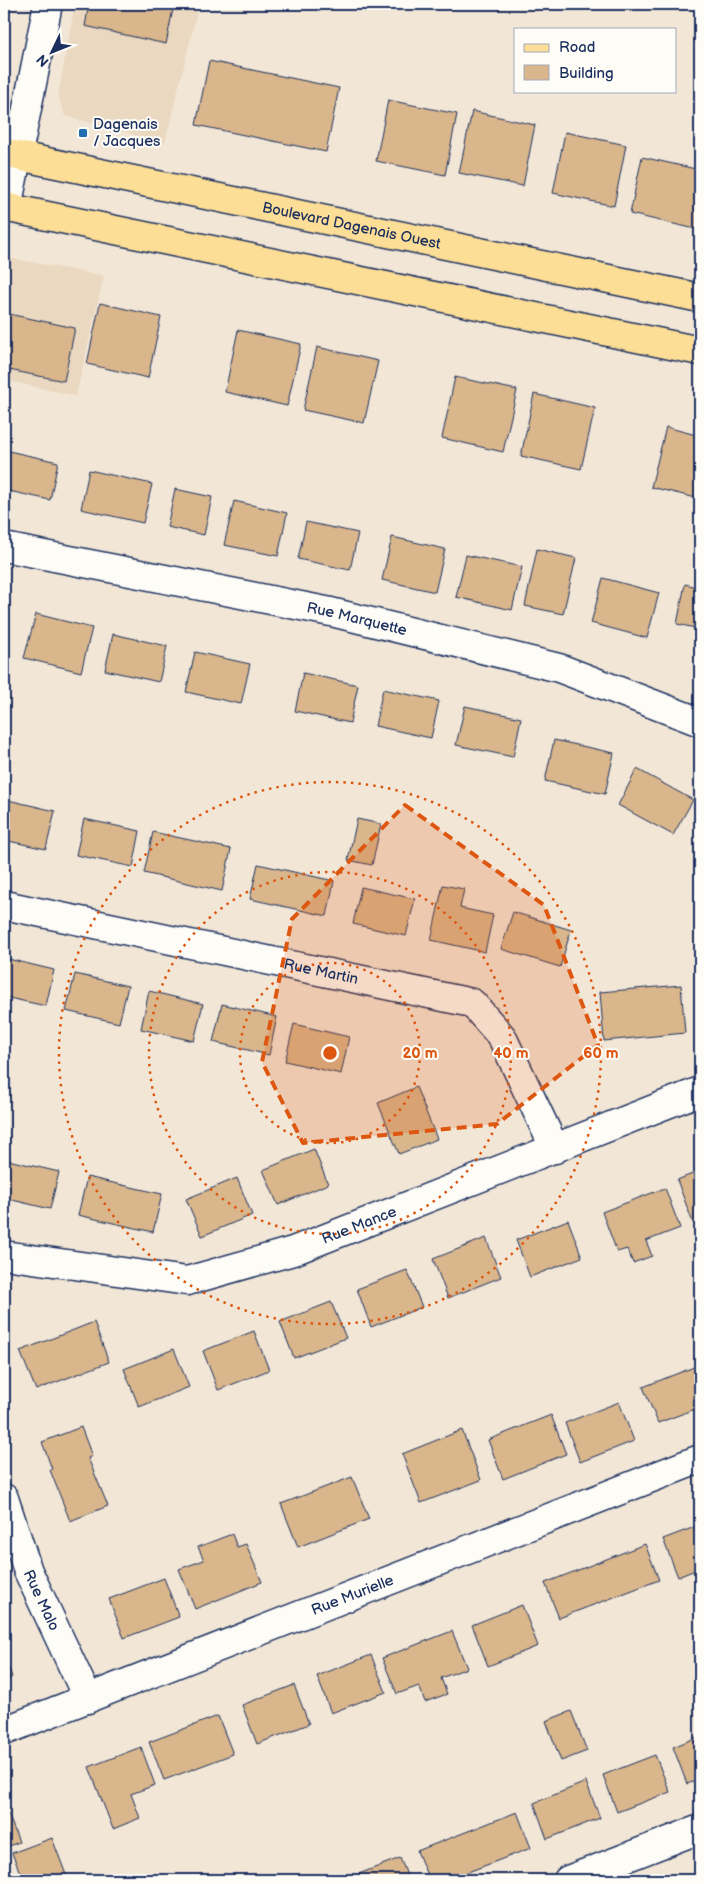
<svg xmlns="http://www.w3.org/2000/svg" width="704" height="1884" font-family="'Balsamiq Sans',sans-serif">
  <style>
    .built { fill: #ead8c0 }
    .building { fill: #d9b68b; stroke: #1b2f5e }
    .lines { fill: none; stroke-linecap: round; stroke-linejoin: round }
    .minor-casing { stroke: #1b2f5e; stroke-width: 31 }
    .major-casing { stroke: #1b2f5e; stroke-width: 31 }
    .minor { stroke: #fdfcf7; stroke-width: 28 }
    .major { stroke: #fdde96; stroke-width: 28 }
    .marked { fill: #de5710; fill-opacity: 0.2; stroke: #de5710; stroke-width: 4; stroke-dasharray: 10 6; stroke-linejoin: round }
    .ring { fill: none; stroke: #de5710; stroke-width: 2.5; stroke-dasharray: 2.5 5 }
    .poi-dot { fill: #1f6fb2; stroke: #fdfcf7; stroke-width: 2 }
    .labels { text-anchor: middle; stroke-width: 4; stroke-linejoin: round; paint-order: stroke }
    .poi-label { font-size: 15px; fill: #1b2f5e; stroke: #fdfcf7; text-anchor: start }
    .street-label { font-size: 15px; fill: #1b2f5e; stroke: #fdfcf7 }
    .centre { fill: #de5710; stroke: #fdfcf7; stroke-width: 2.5 }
    .ring-label { font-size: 15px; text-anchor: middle; font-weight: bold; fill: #de5710; stroke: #fdfcf7; stroke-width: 4; stroke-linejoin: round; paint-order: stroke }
  </style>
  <rect width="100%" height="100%" fill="#f2e7d7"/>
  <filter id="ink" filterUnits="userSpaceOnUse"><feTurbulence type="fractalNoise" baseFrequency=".02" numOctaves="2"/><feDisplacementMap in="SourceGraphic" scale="10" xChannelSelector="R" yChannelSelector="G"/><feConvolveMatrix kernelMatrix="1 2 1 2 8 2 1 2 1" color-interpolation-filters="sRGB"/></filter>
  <g filter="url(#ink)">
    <!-- built -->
    <g class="built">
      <polygon points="75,4 199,4 165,143 65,116 58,96"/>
      <polygon points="4,257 104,276 76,396 4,380"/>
    </g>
    <!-- building -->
    <g class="building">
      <polygon points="89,4 174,4 166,44 85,26"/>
      <polygon points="209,61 339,88 326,152 196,125"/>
      <polygon points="388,100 457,114 445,175 376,161"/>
      <polygon points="472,111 535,125 523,186 459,173"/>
      <polygon points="565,132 626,145 614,206 553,193"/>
      <polygon points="642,157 700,170 700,230 630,214"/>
      <polygon points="100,303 161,317 148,378 87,364"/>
      <polygon points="4,313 75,328 64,381 4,369"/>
      <polygon points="238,330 301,344 287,406 225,392"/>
      <polygon points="317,347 378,361 364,423 303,410"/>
      <polygon points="455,377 517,390 503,452 442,438"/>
      <polygon points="534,394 595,408 581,469 521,456"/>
      <polygon points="666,427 700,436 700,499 651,487"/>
      <polygon points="4,450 58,462 50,500 4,490"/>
      <polygon points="89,470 152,484 143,523 81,509"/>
      <polygon points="175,489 212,497 204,535 167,527"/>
      <polygon points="234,501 287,513 278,556 224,545"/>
      <polygon points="306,522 358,533 350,570 298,559"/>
      <polygon points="392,537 445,549 435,592 382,580"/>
      <polygon points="537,549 576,558 563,614 525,606"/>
      <polygon points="466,555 522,567 512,610 456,597"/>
      <polygon points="603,578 659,593 647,638 591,623"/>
      <polygon points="685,584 700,588 700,629 677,624"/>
      <polygon points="36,614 92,628 81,672 24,658"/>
      <polygon points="113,634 167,646 159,682 105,670"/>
      <polygon points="195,652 250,664 241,704 186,692"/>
      <polygon points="303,673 358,685 350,723 295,711"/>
      <polygon points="383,689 439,701 431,738 375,726"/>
      <polygon points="465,706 521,718 513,757 456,745"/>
      <polygon points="554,740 614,753 605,794 545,781"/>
      <polygon points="637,769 693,800 673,835 618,805"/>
      <polygon points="4,799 55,811 46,849 4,840"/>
      <polygon points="84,819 140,831 133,867 76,855"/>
      <polygon points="357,819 381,824 372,865 348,860"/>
      <polygon points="153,832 231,849 222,891 144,873"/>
      <polygon points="258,864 334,881 327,916 250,899"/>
      <polygon points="443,885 464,889 460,908 493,915 485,952 431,940"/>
      <polygon points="361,887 415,899 406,936 353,924"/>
      <polygon points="513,912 571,930 560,967 501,949"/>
      <polygon points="4,958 54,970 46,1006 4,997"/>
      <polygon points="75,974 128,986 119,1023 66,1011"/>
      <polygon points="681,985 685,1033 604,1041 600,992"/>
      <polygon points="149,991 203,1004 194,1041 141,1029"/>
      <polygon points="222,1004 277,1017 269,1055 213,1042"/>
      <polygon points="294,1024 349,1037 341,1074 285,1061"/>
      <polygon points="416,1087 437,1139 399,1154 378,1103"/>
      <polygon points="314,1149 328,1184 278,1205 263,1170"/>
      <polygon points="4,1159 59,1172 50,1209 4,1198"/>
      <polygon points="700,1171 700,1220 693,1223 677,1180"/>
      <polygon points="87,1177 162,1194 153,1232 78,1215"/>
      <polygon points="237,1178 252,1215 202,1236 186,1199"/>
      <polygon points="665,1188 680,1228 646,1241 652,1256 633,1263 627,1249 617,1252 602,1212"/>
      <polygon points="568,1220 582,1257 530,1277 516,1240"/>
      <polygon points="486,1238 501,1277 448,1298 433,1259"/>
      <polygon points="407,1270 422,1307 371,1327 357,1289"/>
      <polygon points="331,1302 346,1338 294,1358 280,1322"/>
      <polygon points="94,1322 109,1362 36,1390 20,1351"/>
      <polygon points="254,1331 269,1370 218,1390 203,1351"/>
      <polygon points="174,1349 189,1387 139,1407 124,1369"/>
      <polygon points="694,1367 700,1382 700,1407 658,1423 643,1387"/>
      <polygon points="619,1402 634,1441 580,1462 565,1423"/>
      <polygon points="551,1415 566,1454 503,1479 488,1440"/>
      <polygon points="81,1427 92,1456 88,1458 108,1506 70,1521 50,1470 52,1469 42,1442"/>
      <polygon points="462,1430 481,1480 421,1503 402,1454"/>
      <polygon points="352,1477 369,1519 298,1547 281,1504"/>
      <polygon points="700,1525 700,1568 678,1577 663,1539"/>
      <polygon points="232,1534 237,1547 246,1544 262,1582 195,1609 179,1569 204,1560 198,1547"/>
      <polygon points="645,1544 659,1580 559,1618 545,1583"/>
      <polygon points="164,1578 179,1617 124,1638 109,1599"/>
      <polygon points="522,1605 538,1646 488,1666 472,1625"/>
      <polygon points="452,1631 467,1668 441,1678 447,1694 425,1702 419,1686 397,1694 382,1658"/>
      <polygon points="371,1655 386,1692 331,1713 317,1676"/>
      <polygon points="4,1656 12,1677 4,1681"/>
      <polygon points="294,1685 309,1724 257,1744 242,1705"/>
      <polygon points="571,1711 587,1751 561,1761 546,1721"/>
      <polygon points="218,1716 233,1754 164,1780 149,1742"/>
      <polygon points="700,1736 700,1779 687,1784 673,1747"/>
      <polygon points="141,1747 155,1785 131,1794 140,1818 113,1829 89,1767"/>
      <polygon points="655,1755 670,1792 617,1812 603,1775"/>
      <polygon points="586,1782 600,1818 547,1839 534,1803"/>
      <polygon points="4,1803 19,1842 4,1848"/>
      <polygon points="517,1812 531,1848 447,1880 429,1880 417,1851"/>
      <polygon points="52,1838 68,1880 23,1880 12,1853"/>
      <polygon points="400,1858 409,1880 346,1880 346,1879"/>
    </g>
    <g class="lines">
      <defs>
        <g id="minor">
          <polyline points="4,209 7,208 48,4"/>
          <path id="s1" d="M4,547L331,612L559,668L700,722"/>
          <path id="s2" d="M4,905L472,1003L502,1037L555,1149"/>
          <path id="s3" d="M4,1255L187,1281L293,1251L700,1091"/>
          <path id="s4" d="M4,1498L28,1571L88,1699"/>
          <path id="s5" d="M4,1731L700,1459"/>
          <polyline points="568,1880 700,1829"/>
        </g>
        <g id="major">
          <path id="s6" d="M4,153L700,298"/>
          <polyline points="4,207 700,351"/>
        </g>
      </defs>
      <!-- minor casing -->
      <use href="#minor" class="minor-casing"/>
      <!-- major casing -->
      <use href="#major" class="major-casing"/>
      <!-- minor -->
      <use href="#minor" class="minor"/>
      <!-- major -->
      <use href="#major" class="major"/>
    </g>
  </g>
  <!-- marked area -->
  <path class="marked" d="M405,805L544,905L598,1045L497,1124L303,1143L262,1062L292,919Z"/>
  <!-- distance rings -->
  <g class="ring">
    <circle cx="330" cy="1053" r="90"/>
    <circle cx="330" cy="1053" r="181"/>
    <circle cx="330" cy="1053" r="271"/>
  </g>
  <!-- markers -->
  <rect class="poi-dot" x="78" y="128" width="10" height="10" rx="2.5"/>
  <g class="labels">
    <!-- poi labels -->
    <g class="poi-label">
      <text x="93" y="129">Dagenais<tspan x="93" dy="17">/ Jacques</tspan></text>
    </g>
    <!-- street labels -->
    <g class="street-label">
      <text dy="5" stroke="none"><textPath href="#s6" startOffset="355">Boulevard Dagenais Ouest</textPath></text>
      <text dy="5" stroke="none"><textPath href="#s1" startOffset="360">Rue Marquette</textPath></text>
      <text dy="5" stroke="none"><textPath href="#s2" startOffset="324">Rue Martin</textPath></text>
      <text dy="5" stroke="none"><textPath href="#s3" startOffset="366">Rue Mance</textPath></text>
      <text dy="5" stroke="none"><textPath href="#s5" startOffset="374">Rue Murielle</textPath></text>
      <text dy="5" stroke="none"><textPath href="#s4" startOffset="109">Rue Malo</textPath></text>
    </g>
  </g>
  <circle cx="330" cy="1053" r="8" class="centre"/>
  <g class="ring-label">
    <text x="420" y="1058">20 m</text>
    <text x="511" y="1058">40 m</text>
    <text x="601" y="1058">60 m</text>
  </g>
  <!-- margin -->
  <rect width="704" height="1884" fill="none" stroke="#fdfcf7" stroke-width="20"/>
  <rect x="10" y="10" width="684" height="1864" fill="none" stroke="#1b2f5e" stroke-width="2" filter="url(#ink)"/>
  <!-- legend -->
  <rect x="514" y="28" width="162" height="65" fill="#fdfcf7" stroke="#a3aaba"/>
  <rect x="524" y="44" width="25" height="8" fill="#fdde96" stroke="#a3aaba"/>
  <text x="559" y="52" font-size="15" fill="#1b2f5e">Road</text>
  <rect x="524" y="65" width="25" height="15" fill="#d9b68b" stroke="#a3aaba"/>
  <text x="559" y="78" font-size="15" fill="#1b2f5e">Building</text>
  <!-- north arrow -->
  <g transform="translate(52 52) rotate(227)" stroke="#fdfcf7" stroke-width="4" paint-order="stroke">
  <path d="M0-4L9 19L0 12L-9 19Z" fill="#1b2f5e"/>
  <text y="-8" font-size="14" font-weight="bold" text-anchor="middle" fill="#1b2f5e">N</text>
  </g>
</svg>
